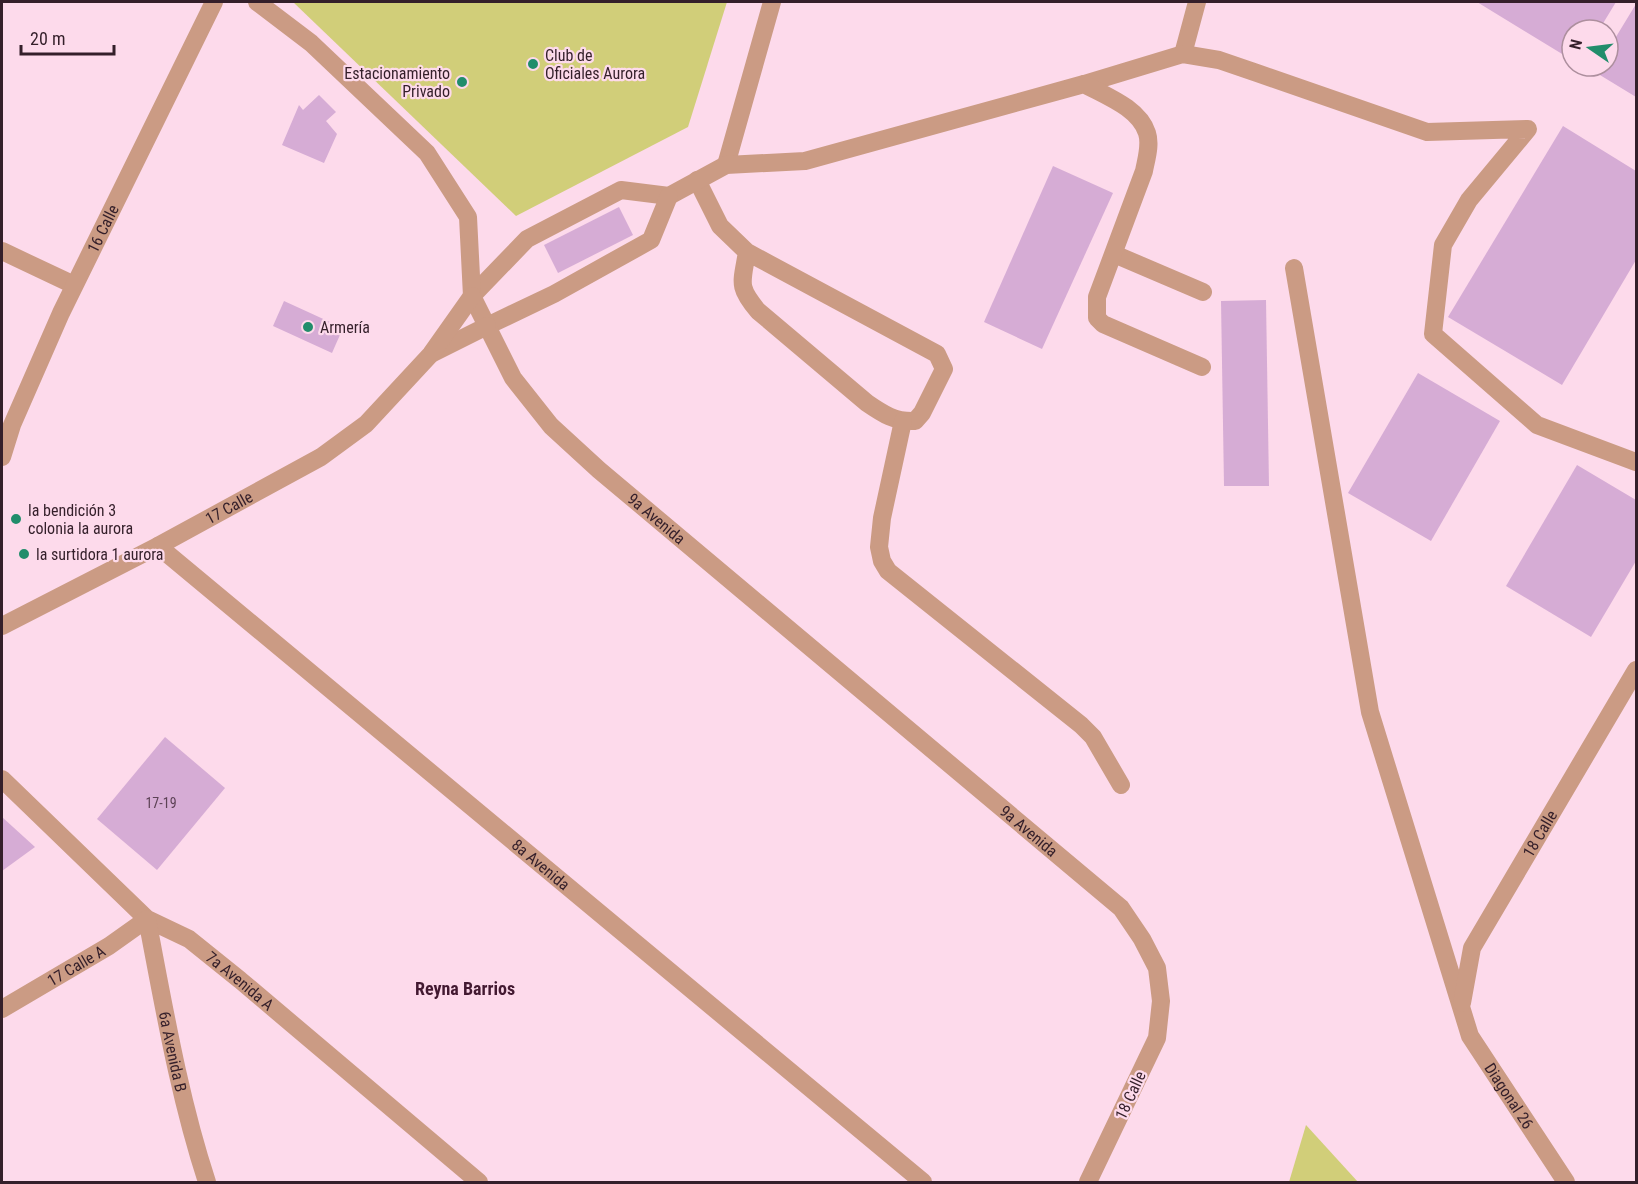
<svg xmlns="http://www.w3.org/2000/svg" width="1638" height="1184" font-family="'Roboto Condensed',sans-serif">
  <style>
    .green { fill: #d1ce79 }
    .building { fill: #d6acd5 }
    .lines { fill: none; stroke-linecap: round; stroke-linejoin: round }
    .service { stroke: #cb9b84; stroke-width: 18 }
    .minor { stroke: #cb9b84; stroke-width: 18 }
    .poi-dot { fill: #218d6b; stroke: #fddaeb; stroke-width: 2 }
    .labels { text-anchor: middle; stroke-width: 4.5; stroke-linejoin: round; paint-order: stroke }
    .number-label { font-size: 14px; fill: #5c4255 }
    .poi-label { font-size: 16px; fill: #341f2a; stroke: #fddaeb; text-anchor: start }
    .street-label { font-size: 16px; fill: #341f2a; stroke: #fddaeb }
    .neighbourhood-label { font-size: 18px; font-weight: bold; fill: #431931; stroke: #fddaeb }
  </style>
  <rect width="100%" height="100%" fill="#fddaeb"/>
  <!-- green -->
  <g class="green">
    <polygon points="293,2 727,2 688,127 516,216"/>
    <polygon points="1306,1125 1358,1182 1289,1182"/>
  </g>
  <!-- building -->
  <g class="building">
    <polygon points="1477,2 1616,2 1599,30 1572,30 1572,60"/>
    <polygon points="1636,4 1636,97 1595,72 1598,66 1608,66 1608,50"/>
    <polygon points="319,95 336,112 326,121 337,134 324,163 282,145 299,105 303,110"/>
    <polygon points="1563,126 1636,171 1636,260 1562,385 1448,317"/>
    <polygon points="1053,166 1113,193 1042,349 984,322"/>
    <polygon points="619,207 633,235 558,273 544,245"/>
    <polygon points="1266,300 1269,486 1224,486 1221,301"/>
    <polygon points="284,301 343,328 332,353 273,326"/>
    <polygon points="1418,373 1500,421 1431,541 1348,493"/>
    <polygon points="1577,465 1636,500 1636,561 1591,637 1506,586"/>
    <polygon points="165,737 225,788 157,870 97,819"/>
    <polygon points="2,817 35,847 2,871"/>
  </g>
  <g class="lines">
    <!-- service -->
    <g class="service">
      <polyline points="1183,54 1197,2"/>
      <polyline points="1084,84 1183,54 1219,60 1257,73 1427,132 1528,129 1469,200 1443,245 1433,334 1537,425 1636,462"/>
      <polyline points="726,165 772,2"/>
      <path d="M697,180L720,226L747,252L937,354L944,369L922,413L915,421C895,422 883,414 867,403L758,311C737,286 742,283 747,252"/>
      <polyline points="1114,254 1203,292"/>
      <path d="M472,296L527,239L621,190L669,196L726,165L805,161L1084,84C1106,96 1139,108 1147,133C1151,145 1146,160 1144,171L1097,297V318L1103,324L1202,367"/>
      <polyline points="487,326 554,294 651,240 669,196"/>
      <polyline points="903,421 882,518 879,547 882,561 888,571 1081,725 1093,737 1121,785"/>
    </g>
    <!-- minor -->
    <g class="minor">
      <path id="s1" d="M257,2L311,43L427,153L468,217L472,296L513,378L551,426L599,470L1121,908L1142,939L1157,968L1161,1001L1157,1038L1088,1182"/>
      <polyline points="2,251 74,285"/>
      <path id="s2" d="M1294,268L1370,712L1470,1036L1566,1182"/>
      <polyline points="433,353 487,326"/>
      <path id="s3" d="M2,457L12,425L61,313L214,2"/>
      <path id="s4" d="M158,546L923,1182"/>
      <path id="s5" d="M2,626L158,546L321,457L366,424L431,354L472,296"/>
      <path id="s6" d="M2,779L147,919L189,939L240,980L479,1182"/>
      <path id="s7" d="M1462,1003L1472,948L1636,670"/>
      <path id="s8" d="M2,1009L109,946L147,919C164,1007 179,1097 207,1182"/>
    </g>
  </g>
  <!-- markers -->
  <g class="poi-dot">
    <circle cx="533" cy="64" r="6"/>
    <circle cx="462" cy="82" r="6"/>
    <circle cx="308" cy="327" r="6"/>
    <circle cx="16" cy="519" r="6"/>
    <circle cx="24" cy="554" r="6"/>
  </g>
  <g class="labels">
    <!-- number labels -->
    <g class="number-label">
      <text x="161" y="808">17-19</text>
    </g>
    <!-- poi labels -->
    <g class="poi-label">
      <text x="545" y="61">Club de<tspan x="545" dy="18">Oficiales Aurora</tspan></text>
      <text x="450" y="79" text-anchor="end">Estacionamiento<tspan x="450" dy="18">Privado</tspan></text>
      <text x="320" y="333">Armería</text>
      <text x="28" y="516">la bendición 3<tspan x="28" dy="18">colonia la aurora</tspan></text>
      <text x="36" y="560">la surtidora 1 aurora</text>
    </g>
    <!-- street labels -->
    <g class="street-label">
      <text dy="6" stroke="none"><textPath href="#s3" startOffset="250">16 Calle</textPath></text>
      <text dy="6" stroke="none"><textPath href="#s5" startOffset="256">17 Calle</textPath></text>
      <text dy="6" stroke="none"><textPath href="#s1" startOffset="676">9a Avenida</textPath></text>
      <text dy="6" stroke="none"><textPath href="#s1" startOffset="1162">9a Avenida</textPath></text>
      <text dy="6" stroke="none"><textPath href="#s7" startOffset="189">18 Calle</textPath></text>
      <text dy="6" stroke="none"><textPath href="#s4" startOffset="498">8a Avenida</textPath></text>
      <text dy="6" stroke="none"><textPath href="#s8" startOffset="86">17 Calle A</textPath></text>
      <text dy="6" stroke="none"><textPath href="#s6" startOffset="314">7a Avenida A</textPath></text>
      <text dy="6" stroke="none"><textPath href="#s8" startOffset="306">6a Avenida B</textPath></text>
      <text transform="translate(1130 1095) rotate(-65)" y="6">18 Calle</text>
      <text dy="6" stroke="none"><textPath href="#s2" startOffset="861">Diagonal 26</textPath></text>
    </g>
    <!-- neighbourhood labels -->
    <g class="neighbourhood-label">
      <text x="465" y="995">Reyna Barrios</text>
    </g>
  </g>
  <!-- border -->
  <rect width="1638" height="1184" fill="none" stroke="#341f2a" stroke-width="6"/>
  <!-- north arrow -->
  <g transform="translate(1590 48) rotate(284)"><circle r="28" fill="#fddaeb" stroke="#ad8f9e" stroke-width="1.5"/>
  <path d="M0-4.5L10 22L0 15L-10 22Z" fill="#218d6b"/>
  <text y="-9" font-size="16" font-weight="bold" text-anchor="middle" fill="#341f2a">N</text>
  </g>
  <!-- scale -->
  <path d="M21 45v9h93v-9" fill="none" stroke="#341f2a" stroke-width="3"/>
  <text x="30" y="45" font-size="18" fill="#341f2a" stroke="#fddaeb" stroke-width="4.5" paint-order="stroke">20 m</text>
</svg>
